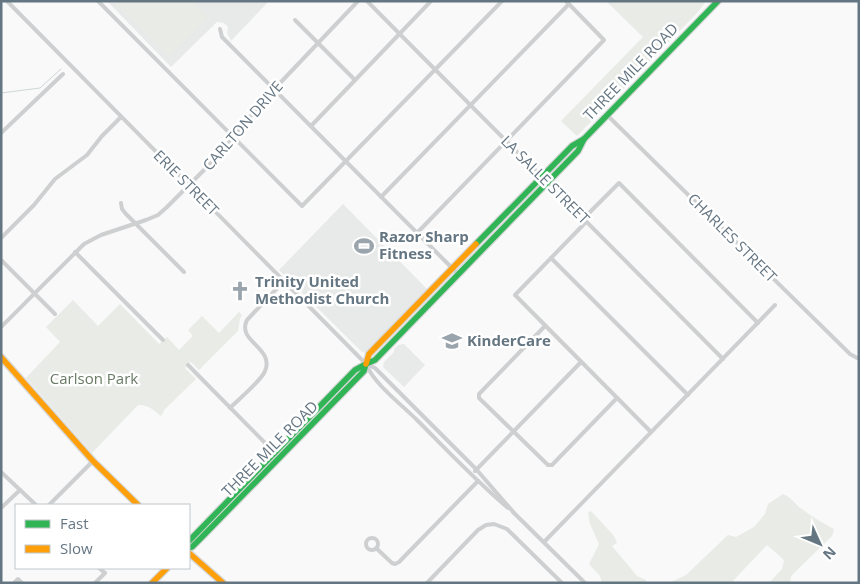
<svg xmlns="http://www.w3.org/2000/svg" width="860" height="584" font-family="'Open Sans',sans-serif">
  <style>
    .built { fill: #e8e9e9 }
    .green { fill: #e8ebe6 }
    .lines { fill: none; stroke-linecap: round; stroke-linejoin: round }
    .stream { stroke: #ced6d9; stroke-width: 1 }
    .fast-casing { stroke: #d5d6d7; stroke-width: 8 }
    .slow-casing { stroke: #d5d6d7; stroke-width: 8 }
    .street { stroke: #cecfd0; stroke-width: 4 }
    .fast { stroke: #30b455; stroke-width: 5.5 }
    .slow { stroke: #ff9f0a; stroke-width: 5.5 }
    .labels { text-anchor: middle; stroke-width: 5; stroke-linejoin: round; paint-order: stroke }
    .street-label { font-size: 15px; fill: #657683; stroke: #fff }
    .poi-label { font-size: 15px; font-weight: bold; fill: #657683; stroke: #fff; text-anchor: start }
    .park-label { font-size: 15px; fill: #687a64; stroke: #fff }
  </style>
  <rect width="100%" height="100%" fill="#f9f9f9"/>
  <!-- built -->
  <g class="built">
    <polygon points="107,1 269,1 231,41 227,33 228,27 224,23 217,22 171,67"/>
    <polygon points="343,204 427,289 366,353 362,352 279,270"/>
    <polygon points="404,344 425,365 404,387 383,367 384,362 394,352 394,349 398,345"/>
  </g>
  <!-- green -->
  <g class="green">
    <polygon points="113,1 191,1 208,18 169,57"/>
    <polygon points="606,1 706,1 698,12 577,136 561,121 643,37"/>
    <path d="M73,300L98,326L120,304L159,344L167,337L179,350L193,336L188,330L202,316L219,333L239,312L242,315L240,319L238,331L199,370L191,362L185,368L196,379L165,409L161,416C154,410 147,404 138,405L92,453L26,378L60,342L46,327Z"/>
    <path d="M783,494C790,497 794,502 799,507C810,515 822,523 834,529L832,536L791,576L790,583H769L782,569L784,560L767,545L731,583H669L686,575L728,535L736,537L754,527L765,514L768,504Z"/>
    <polygon points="591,511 614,536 617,543 612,546 637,576 646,580 646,583 602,583 600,576 589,564 599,544 590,524 588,513"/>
  </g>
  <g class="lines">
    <!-- stream -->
    <polyline class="stream" points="1,93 40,88 61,69"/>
    <defs>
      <g id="fast">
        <polyline points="476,244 572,146 584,139"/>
        <polyline points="366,364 375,360 578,151 584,139 718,1"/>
        <polyline points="189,541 355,370 366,364 364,371 202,537 192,547 189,548"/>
      </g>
      <g id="slow">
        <polyline points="1,357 93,461 138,505"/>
        <polyline points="366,364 369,354 476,244"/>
        <polyline points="189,553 223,583"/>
        <polyline points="152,583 167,568"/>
      </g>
    </defs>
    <!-- fast casing -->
    <use href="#fast" class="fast-casing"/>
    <!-- slow casing -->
    <use href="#slow" class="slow-casing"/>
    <!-- street -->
    <g class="street">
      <polyline points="7,1 366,364 375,368 476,469 515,514"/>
      <polyline points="98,1 302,206 502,1"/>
      <polyline points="367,1 723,359"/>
      <polyline points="295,20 355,80"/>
      <polyline points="220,29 222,37 458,274"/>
      <polyline points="607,115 850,354 859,359"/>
      <polyline points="311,126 431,1"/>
      <polyline points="1,133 63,74"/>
      <polyline points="381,197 569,4"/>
      <polyline points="121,203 122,209 126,214 184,272"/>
      <polyline points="583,219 619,183 758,323"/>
      <polyline points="586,222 515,295 651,432"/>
      <polyline points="417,233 604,40 566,1"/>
      <polyline points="1,238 34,205 55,179 87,155 102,136 121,117"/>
      <polyline points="75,252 163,340"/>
      <polyline points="551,258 688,395"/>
      <polyline points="1,260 55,314"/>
      <polyline points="545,326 479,394 479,398 548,465 552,465 617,398"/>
      <polyline points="1,327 84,244 101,235 146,220 158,215 167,207 218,156 262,102 358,1"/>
      <path d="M366,364C374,384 402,405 417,420C447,450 476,481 508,508"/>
      <polyline points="188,365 276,454"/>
      <path d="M230,408C238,400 262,380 265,371C275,348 236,341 247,320L284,281"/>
      <polyline points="475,471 581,362"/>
      <polyline points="1,472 36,505"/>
      <polyline points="49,505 93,461"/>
      <polyline points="1,508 20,490"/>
      <polyline points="513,512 585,583"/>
      <circle cx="372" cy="544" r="6"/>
      <polyline points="544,542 775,305"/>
      <polyline points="376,548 392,563 395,564 399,562 478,481"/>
      <polyline points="14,583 18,579 22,583"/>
      <polyline points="95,583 105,573 99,568"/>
      <polyline points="427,583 478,530 486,525 494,524 507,529 562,583"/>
    </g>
    <!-- fast -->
    <use href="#fast" class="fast"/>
    <!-- slow -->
    <use href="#slow" class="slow"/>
  </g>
  <!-- icons -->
  <defs>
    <symbol id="stadium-bare" viewBox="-9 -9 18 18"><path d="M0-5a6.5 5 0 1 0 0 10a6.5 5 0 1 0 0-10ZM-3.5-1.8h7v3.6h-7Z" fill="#99a4ac" stroke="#fff" stroke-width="2.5" paint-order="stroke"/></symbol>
    <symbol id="church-bare" viewBox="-9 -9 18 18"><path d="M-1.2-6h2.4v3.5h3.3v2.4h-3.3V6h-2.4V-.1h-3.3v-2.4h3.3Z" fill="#99a4ac" stroke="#fff" stroke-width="2.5" paint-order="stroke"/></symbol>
    <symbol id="school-bare" viewBox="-9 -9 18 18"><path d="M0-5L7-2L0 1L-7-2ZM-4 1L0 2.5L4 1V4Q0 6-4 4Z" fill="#99a4ac" stroke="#fff" stroke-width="2.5" paint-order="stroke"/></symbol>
  </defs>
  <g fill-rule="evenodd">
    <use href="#stadium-bare" x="350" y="232" width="28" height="28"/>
    <use href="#church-bare" x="226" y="277" width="28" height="28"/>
    <use href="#school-bare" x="438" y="327" width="28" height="28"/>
  </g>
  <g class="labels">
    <!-- street labels -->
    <g class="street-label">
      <text transform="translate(631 72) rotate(-46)" y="5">THREE MILE ROAD</text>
      <text transform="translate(243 126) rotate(-49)" y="5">CARLTON DRIVE</text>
      <text transform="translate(545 180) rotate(45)" y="5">LA SALLE STREET</text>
      <text transform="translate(186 183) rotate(45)" y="5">ERIE STREET</text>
      <text transform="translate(732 238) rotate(45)" y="5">CHARLES STREET</text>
      <text transform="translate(270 449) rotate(-45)" y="5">THREE MILE ROAD</text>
    </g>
    <!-- poi labels -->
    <g class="poi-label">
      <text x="379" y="242">Razor Sharp<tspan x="379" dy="17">Fitness</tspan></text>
      <text x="255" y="287">Trinity United<tspan x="255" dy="17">Methodist Church</tspan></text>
      <text x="467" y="346">KinderCare</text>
    </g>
    <!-- park labels -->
    <g class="park-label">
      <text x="94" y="384">Carlson Park</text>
    </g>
  </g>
  <!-- border -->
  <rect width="860" height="584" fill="none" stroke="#657683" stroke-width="5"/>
  <!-- legend -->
  <rect x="15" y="504" width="175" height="65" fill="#ffffff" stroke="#c1c8cd"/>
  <rect x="25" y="520" width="25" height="8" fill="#30b455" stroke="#c1c8cd"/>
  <text x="60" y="529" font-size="15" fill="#657683">Fast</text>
  <rect x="25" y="545" width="25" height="8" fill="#ff9f0a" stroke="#c1c8cd"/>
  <text x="60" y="554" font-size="15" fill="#657683">Slow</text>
  <!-- north arrow -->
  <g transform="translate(820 544) rotate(134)" stroke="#ffffff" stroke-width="4" paint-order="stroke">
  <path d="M0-4L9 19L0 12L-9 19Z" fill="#657683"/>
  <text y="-8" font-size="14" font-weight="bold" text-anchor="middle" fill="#657683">N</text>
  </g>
</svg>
